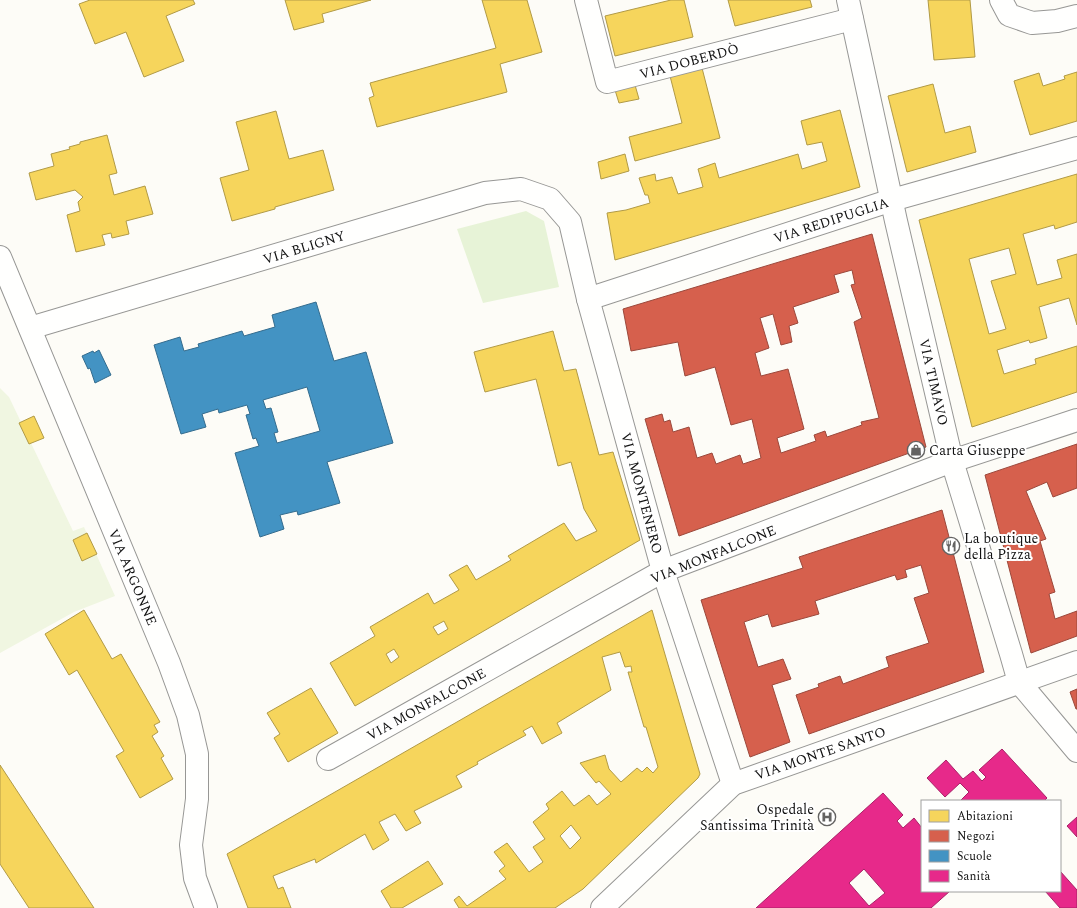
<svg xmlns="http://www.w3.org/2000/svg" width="1077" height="908" font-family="Spectral,serif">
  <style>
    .green { fill: #e7f3d7 }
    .pitch { fill: #f0f6e1 }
    .homes { fill: #f6d55c; stroke: #b19a46; fill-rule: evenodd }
    .shops { fill: #d6604d; stroke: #9b483b; fill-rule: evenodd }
    .schools { fill: #4393c3; stroke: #346c8e; fill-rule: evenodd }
    .health { fill: #e7298a; stroke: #a72266; fill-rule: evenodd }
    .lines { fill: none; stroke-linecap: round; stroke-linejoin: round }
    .minor-casing { stroke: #979795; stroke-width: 24 }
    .minor { stroke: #fffffe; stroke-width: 22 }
    .labels { text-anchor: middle; stroke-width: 4; stroke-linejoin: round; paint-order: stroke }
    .street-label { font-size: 14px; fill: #111; stroke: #fff }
    .poi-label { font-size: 14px; fill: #111; stroke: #fff; text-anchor: start }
  </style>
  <rect width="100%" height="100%" fill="#fdfcf7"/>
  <!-- green -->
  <polygon class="green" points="526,211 544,221 559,287 483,303 457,229"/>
  <!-- pitch -->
  <polygon class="pitch" points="0,388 9,397 73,531 84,527 115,596 74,612 0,653"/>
  <!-- homes -->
  <g class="homes">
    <polygon points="90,0 193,0 195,4 166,16 184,61 144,77 126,32 95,44 79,4"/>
    <polygon points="285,0 371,0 322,14 324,22 294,30"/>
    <polygon points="482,0 527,0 542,52 500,64 507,92 377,127 369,98 374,96 370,83 496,48"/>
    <polygon points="671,0 684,0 693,37 615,56 605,16"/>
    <polygon points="728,0 810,0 812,7 735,26"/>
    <polygon points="928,0 970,0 975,57 934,60"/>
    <polygon points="702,68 720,138 635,161 629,137 682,123 670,76"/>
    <polygon points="1077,72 1077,121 1030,135 1014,81 1039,73 1043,86 1065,79 1064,76"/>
    <polygon points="933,84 945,133 970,126 976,152 907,172 888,96"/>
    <polygon points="635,85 639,99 619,103 615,90"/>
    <polygon points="840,110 860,187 615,260 607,213 626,210 650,203 648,195 645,195 639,178 655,174 656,181 672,177 678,194 703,187 698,169 715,163 719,178 798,154 802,169 827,161 822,142 807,145 801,121"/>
    <polygon points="276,111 289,159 323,150 334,190 275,207 275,209 232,221 220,178 249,170 236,122"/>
    <polygon points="107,135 117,173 109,175 114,195 145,186 153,214 126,221 129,234 112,238 111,233 102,235 105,245 76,252 67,215 80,211 78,202 83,197 75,190 36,200 29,173 54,166 51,154 70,149 69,147 80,144 80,142"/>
    <polygon points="625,154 629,171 601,179 598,162"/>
    <path d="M1077,174V222L1055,229L1054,225L1023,234L1037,285L1062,278L1057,260L1077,254V325L1069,298L1039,307L1047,338L1030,343L1029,340L997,350L1004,374L1036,364L1035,359L1077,346V392L972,427L919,220ZM1009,248L1016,274L991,281L1006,329L989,334L969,259Z"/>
    <path d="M553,331L564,371L576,369L599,455L613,452L640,540L355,706L330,663L375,636L370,627L428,593L434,604L459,590L449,575L467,565L476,580L511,560L508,556L564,523L576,541L597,531L584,509L571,462L558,466L536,379L485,392L474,352ZM444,621L448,629L438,635L433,627ZM394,649L399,657L391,663L386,654Z"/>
    <polygon points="34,416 44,438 29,444 19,423"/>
    <polygon points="87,533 97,554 82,561 73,540"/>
    <polygon points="84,610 112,659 121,654 160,722 154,725 158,732 152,736 164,756 161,758 173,779 140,798 116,756 124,751 77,670 69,675 45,634"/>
    <path d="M652,610L700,774L698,778L583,889L555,908H459L454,900L459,896L467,906L506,879L499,871L505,866L494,852L507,843L529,872L543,862L533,847L545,839L533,822L549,809L546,804L562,791L574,806L589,795L597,805L611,794L599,781L596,783L580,763L605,755L609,769L621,782L637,768L642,772L647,767L653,773L658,767L646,727H644L628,672H632L631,666L625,667L620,652L602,657L611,690L557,723L562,733L542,744L532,726L523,731L526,735L477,762L478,764L456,776L462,787L414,811L421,823L406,831L395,814L379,822L389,840L373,850L365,834L316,863L315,859L273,876L278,889L283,887L291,908H248L227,854ZM571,825L581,838L570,849L560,836Z"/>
    <polygon points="311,688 338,733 288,762 274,738 280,734 267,713"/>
    <polygon points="0,765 94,908 29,908 0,864"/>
    <polygon points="428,861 443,884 402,908 391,908 381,891"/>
  </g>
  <!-- shops -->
  <g class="shops">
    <path d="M872,234L926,447L679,536L645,419L662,414L664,422L670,420L673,432L689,427L697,458L712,453L716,464L740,455L743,464L761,458L752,419L731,425L715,367L685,376L678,342L631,351L623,309ZM852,270L855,284L851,285L862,318L854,322L879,418L861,422L862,425L827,437L825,431L814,435L816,441L781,453L777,438L804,429L788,369L761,376L755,353L769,348L760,318L773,314L781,345L792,342L789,326L798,323L793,307L839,292L834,275Z"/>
    <polygon points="1077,444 1077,488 1053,497 1047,482 1026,491 1046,539 1040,541 1055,592 1049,594 1055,619 1077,611 1077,636 1031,653 985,475"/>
    <polygon points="942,510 984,672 809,734 796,695 819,687 818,684 840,676 843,684 889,667 886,657 929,643 914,598 929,593 921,565 905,570 907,577 897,580 895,575 815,601 819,614 772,627 768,614 744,622 758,667 783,659 791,679 772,685 790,742 750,757 701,600 803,568 799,557"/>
    <polygon points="1077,689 1077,709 1076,709 1070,692"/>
  </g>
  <!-- schools -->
  <g class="schools">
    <path d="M316,302L334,361L366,352L393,443L327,462L340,503L298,515L297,511L280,515L284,529L260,537L235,453L259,446L256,438L253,439L246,415L250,414L247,405L219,413L218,409L202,414L206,427L181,434L154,345L180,337L184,351L199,347L198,344L242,331L244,336L275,327L272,315ZM307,387L320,431L277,443L274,433L278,432L271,408L266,409L263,400Z"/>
    <polygon points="99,350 111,375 95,383 90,368 88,369 82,356 93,351 94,353"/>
  </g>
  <!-- health -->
  <g class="health">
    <polygon points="1002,749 1047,798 1044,801 960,801 969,792 960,783 945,797 927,778 946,760 963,779 973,771 982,781 986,777 979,770"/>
    <path d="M883,793L903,815L897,821L903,828L914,818L922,828V891H950L931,908H756ZM864,869L885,893L869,906L849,883Z"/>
    <polygon points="1077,817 1077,837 1067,826"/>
    <polygon points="1060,871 1077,890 1077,908 1060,908 1045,891 1060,891"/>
  </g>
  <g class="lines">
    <defs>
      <g id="minor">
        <polyline points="586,0 607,82 852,19"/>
        <polyline points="848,0 896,221 952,461 1011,654 1019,682 1077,751"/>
        <polyline points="1001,0 1009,15 1032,23 1057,21 1077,16"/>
        <polyline points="0,257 169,663 188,715 197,754 197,799 191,845 195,878 206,908"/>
        <polyline points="588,299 892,200 1077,148"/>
        <polyline points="30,328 485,193 521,189 550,199 570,222 588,299 663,571 733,784"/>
        <polyline points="328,759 663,571 952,461 1077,420"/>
        <polyline points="602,908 733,784 1077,662"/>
      </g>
    </defs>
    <!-- minor casing -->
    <use href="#minor" class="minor-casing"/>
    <!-- minor -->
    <use href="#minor" class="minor"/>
  </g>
  <!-- icons -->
  <defs>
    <symbol id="shop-ring" viewBox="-11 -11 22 22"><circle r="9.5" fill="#fff" stroke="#646362" stroke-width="1.5"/><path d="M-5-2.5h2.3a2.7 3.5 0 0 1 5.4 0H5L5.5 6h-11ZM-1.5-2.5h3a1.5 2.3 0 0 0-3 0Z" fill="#646362"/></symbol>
    <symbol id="restaurant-ring" viewBox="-11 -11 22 22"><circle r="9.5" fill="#fff" stroke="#646362" stroke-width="1.5"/><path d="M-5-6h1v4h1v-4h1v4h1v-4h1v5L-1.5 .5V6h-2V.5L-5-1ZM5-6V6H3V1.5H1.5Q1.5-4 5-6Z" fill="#646362"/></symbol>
    <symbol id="hospital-ring" viewBox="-11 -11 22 22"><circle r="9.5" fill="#fff" stroke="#646362" stroke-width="1.5"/><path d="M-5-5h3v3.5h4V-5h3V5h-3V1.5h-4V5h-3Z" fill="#646362"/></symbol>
  </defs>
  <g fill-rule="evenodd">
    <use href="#shop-ring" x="906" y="440" width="20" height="20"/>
    <use href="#restaurant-ring" x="941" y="536" width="20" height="20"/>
    <use href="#hospital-ring" x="817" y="807" width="20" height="20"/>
  </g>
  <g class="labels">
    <!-- street labels -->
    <g class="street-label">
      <text transform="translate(689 61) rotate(-15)" y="5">VIA DOBERDÒ</text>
      <text transform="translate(831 220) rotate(-18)" y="5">VIA REDIPUGLIA</text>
      <text transform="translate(304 247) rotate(-17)" y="5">VIA BLIGNY</text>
      <text transform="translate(934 382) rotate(77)" y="5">VIA TIMAVO</text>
      <text transform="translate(642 493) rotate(75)" y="5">VIA MONTENERO</text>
      <text transform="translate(713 554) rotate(-22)" y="5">VIA MONFALCONE</text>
      <text transform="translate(133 577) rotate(67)" y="5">VIA ARGONNE</text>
      <text transform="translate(426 704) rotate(-29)" y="5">VIA MONFALCONE</text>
      <text transform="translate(820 753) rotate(-19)" y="5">VIA MONTE SANTO</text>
    </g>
    <!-- poi labels -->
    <g class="poi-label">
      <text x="929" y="455">Carta Giuseppe</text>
      <text x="964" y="543">La boutique<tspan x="964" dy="16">della Pizza</tspan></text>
      <text x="814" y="814" text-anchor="end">Ospedale<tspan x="814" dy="16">Santissima Trinità</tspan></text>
    </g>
  </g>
  <!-- legend -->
  <rect x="921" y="800" width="140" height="92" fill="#ffffff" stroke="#a0a0a0"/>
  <rect x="929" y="810" width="20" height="12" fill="#f6d55c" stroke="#a0a0a0"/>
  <text x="957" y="820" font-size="12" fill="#111111">Abitazioni</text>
  <rect x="929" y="830" width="20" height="12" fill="#d6604d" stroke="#a0a0a0"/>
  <text x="957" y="840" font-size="12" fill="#111111">Negozi</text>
  <rect x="929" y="850" width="20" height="12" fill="#4393c3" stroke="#a0a0a0"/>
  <text x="957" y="860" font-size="12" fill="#111111">Scuole</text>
  <rect x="929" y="870" width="20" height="12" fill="#e7298a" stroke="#a0a0a0"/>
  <text x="957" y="880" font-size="12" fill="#111111">Sanità</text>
</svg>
